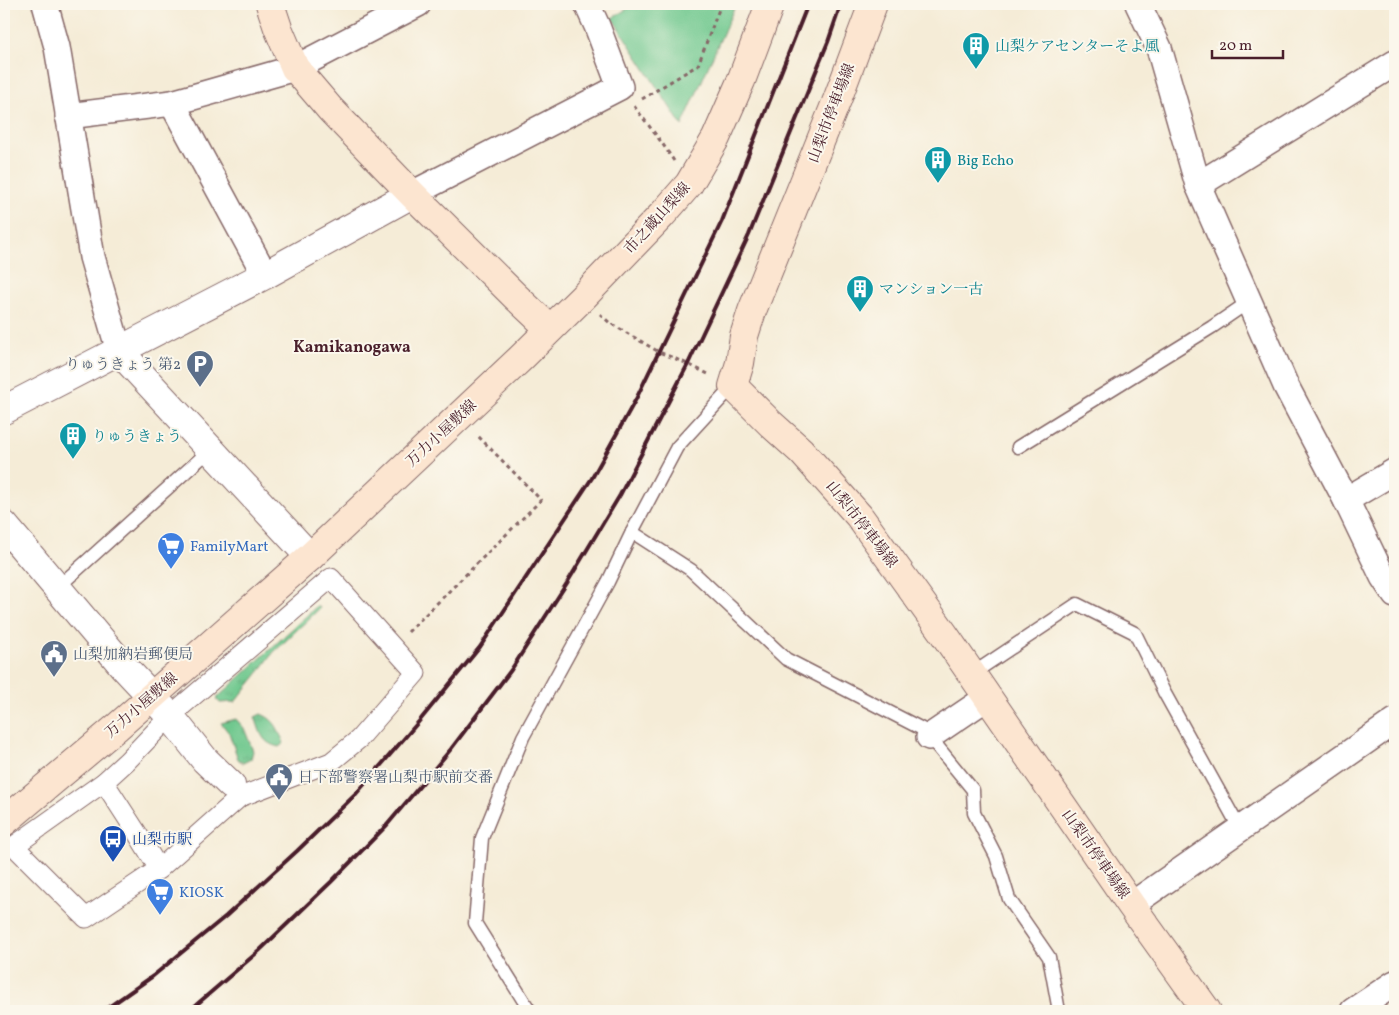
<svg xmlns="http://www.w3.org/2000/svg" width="1399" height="1015" font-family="Vollkorn,'Noto Serif JP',serif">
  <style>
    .grass { fill: url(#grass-tufts); stroke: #5d745c }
    .park { fill: #70c88e; stroke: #5d745c }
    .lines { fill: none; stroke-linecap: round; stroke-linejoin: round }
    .service-casing { stroke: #866767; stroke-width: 15 }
    .pedestrian-casing { stroke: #866767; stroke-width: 21 }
    .minor-casing { stroke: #866767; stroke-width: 28 }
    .tertiary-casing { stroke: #866767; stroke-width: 30 }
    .secondary-casing { stroke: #866767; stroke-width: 30 }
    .path { stroke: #866767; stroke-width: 3; stroke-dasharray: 4 4; stroke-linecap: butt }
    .service { stroke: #fff; stroke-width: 12 }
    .pedestrian { stroke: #fff; stroke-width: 19 }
    .minor { stroke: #fff; stroke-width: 25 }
    .tertiary { stroke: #fff; stroke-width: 28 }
    .secondary { stroke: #fce5d0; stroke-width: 28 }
    .rail { stroke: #4a1f2b; stroke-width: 4 }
    .labels { text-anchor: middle; stroke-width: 4; stroke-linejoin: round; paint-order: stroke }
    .culture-label { font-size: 15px; fill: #0d838f; stroke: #fbf7ec; text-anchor: start }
    .street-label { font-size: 15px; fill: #4a1f2b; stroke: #fbf7ec }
    .service-label { font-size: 15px; fill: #4e5e75; stroke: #fbf7ec; text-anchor: start }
    .shop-label { font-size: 15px; fill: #366cbe; stroke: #fbf7ec; text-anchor: start }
    .transit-label { font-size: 15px; fill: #164399; stroke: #fbf7ec; text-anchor: start }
    .neighbourhood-label { font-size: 16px; font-weight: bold; fill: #4a1f2b; stroke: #fbf7ec }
  </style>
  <defs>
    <pattern id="grass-tufts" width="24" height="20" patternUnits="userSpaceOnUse" patternTransform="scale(1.25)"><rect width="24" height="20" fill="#70c88e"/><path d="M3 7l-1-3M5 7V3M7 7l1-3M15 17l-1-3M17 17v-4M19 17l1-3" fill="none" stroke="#62ab7b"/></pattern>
  </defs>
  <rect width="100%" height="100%" fill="#fbf7ec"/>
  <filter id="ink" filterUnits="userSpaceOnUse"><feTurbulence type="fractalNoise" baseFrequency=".02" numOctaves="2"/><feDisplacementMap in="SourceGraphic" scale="10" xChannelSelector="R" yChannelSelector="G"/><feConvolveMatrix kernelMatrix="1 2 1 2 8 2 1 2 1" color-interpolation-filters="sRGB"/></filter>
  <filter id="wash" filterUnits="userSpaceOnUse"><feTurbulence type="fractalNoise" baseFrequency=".0096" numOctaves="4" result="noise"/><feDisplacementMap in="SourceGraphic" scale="20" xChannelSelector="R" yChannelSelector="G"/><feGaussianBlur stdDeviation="1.12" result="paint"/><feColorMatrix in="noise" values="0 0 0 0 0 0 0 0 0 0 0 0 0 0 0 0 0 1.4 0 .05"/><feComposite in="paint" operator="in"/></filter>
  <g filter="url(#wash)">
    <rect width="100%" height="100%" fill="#f5ecd7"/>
    <!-- grass -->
    <g class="grass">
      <polygon points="318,605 320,608 273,653 257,675 235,702 220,703 216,699"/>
      <path d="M261,714C276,720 278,729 284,743L279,747C261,743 261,733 255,717Z"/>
      <polygon points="236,719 244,728 253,751 251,759 243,763 238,759 229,733 221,723"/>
    </g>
    <!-- park -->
    <polygon class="park" points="635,4 736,4 682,126 612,18"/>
  </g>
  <g filter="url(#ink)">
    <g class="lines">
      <defs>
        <g id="service">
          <polyline points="1018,447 1212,327 1250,301"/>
          <polyline points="632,532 691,570 786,659 924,730 973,790 974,813 996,856 1009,899 1049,957 1059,1011"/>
          <polyline points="57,588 210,450"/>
          <polyline points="972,674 1077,604 1135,633 1164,692 1240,829"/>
          <polyline points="530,1011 475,923 482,838 523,737 608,582 632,532 677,447 733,386"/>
        </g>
        <g id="pedestrian">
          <polygon points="331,578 416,673 359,739 331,762 240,797 159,869 86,918 14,846 104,782 127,761 170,716"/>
          <polyline points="104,782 137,833 159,869"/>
        </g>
        <g id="minor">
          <polyline points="45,4 57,47 92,257 119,351"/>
          <polyline points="1138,4 1159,48 1198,185 1286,386 1346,500 1383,577 1395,595"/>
          <polyline points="172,103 265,275"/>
          <polyline points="68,116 172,103 295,68 418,4"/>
          <polyline points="1198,185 1395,63"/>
          <polyline points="412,194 620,87 597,26 587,4"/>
          <polyline points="1346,500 1395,471"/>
          <polyline points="929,737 988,697"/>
          <polyline points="1131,905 1395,721"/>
          <polyline points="1353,1011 1395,983"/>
        </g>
        <g id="tertiary">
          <polyline points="119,351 310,557"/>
          <polyline points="4,410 265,275 412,194"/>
          <polyline points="4,525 124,667 170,716 205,760 231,785"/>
        </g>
        <g id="secondary">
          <polyline points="270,4 278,28 295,68 330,109 412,194 515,296 550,329"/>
          <polyline points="873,4 837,100 752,311 744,336 740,363 733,386 771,424 801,451 859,516 944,634 1131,905 1207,1011"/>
          <polyline points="4,822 117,727 310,557 521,358 582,298 662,215 689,184 716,138 741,81 770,4"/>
        </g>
      </defs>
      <!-- service casing -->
      <use href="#service" class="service-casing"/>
      <!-- pedestrian casing -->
      <use href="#pedestrian" class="pedestrian-casing"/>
      <!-- minor casing -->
      <use href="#minor" class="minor-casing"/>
      <!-- tertiary casing -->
      <use href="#tertiary" class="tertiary-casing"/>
      <!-- secondary casing -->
      <use href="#secondary" class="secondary-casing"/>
      <!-- path -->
      <g class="path">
        <polyline points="642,99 698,65 721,4"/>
        <polyline points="634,106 662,143 674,161"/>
        <polyline points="600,314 610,323 659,352 688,364 710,375"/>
        <polyline points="408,632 541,500 477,435"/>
      </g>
      <!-- service -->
      <use href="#service" class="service"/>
      <!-- pedestrian -->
      <use href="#pedestrian" class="pedestrian"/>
      <!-- minor -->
      <use href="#minor" class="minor"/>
      <!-- tertiary -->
      <use href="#tertiary" class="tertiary"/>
      <!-- secondary -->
      <use href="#secondary" class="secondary"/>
      <!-- rail -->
      <g class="rail">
        <polyline points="103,1011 153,976 226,916 297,851 356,794 421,719 480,647 592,478 636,399 722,221 808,4"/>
        <polyline points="189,1011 259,951 331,882 387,825 451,749 511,670 567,583 620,495 688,364 749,235 828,42 841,4"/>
      </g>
    </g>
  </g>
  <!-- icons -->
  <defs>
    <symbol id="building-pin" viewBox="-11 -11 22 30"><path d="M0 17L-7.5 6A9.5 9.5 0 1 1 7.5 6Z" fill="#0f9aa8" stroke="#fbf7ec"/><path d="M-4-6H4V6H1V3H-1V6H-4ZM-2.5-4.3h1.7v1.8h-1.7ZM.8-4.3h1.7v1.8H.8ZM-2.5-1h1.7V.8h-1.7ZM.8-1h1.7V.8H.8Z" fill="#fff"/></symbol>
    <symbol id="parking-pin" viewBox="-11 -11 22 30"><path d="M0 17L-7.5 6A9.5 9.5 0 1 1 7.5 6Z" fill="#5c6f8a" stroke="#fbf7ec"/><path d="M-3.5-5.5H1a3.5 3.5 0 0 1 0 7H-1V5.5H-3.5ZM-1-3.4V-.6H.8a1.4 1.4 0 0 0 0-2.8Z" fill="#fff"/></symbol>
    <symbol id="supermarket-pin" viewBox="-11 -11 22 30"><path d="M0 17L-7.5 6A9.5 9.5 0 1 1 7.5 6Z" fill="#3f7fe0" stroke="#fbf7ec"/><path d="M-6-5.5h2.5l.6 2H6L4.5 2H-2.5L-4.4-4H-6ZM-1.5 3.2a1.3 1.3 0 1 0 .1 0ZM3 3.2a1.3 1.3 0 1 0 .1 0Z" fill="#fff"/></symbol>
    <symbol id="civic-pin" viewBox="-11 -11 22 30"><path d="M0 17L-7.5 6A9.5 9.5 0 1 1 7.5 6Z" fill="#5c6f8a" stroke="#fbf7ec"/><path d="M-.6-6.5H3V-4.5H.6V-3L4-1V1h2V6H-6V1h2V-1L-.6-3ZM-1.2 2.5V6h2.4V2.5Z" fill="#fff"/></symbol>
    <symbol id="bus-pin" viewBox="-11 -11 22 30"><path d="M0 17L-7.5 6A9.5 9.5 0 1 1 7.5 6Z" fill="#1a4fb4" stroke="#fbf7ec"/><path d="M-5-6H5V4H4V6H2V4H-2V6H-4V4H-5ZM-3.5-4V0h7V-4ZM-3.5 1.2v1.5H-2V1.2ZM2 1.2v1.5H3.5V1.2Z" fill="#fff"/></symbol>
  </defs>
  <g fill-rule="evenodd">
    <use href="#building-pin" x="960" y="30" width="32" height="43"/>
    <use href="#building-pin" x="922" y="144" width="32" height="43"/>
    <use href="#building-pin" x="844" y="273" width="32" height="43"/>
    <use href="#parking-pin" x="184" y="348" width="32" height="43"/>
    <use href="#building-pin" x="57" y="420" width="32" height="43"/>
    <use href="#supermarket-pin" x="155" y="530" width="32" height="43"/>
    <use href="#civic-pin" x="38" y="638" width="32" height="43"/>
    <use href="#civic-pin" x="263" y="761" width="32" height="43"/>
    <use href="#bus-pin" x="97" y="823" width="32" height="43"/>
    <use href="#supermarket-pin" x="144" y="876" width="32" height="43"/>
  </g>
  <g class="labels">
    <!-- culture labels -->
    <g class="culture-label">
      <text x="995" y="51">山梨ケアセンターそよ風</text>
      <text x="957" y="165">Big Echo</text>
      <text x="879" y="294">マンション一古</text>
      <text x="92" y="441">りゅうきょう</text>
    </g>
    <!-- street labels -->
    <g class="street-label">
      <text transform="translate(831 113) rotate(-69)" y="5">山梨市停車場線</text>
      <text transform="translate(657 218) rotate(-48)" y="5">市之蔵山梨線</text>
      <text transform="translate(441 433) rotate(-43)" y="5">万力小屋敷線</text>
      <text transform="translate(862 524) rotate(52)" y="5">山梨市停車場線</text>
      <text transform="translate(141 705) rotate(-41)" y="5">万力小屋敷線</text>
      <text transform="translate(1096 854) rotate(55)" y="5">山梨市停車場線</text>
    </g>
    <!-- service labels -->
    <g class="service-label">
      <text x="181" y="369" text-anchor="end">りゅうきょう 第2</text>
      <text x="73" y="659">山梨加納岩郵便局</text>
      <text x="298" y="782">日下部警察署山梨市駅前交番</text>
    </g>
    <!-- shop labels -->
    <g class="shop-label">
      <text x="190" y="551">FamilyMart</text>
      <text x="179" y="897">KIOSK</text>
    </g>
    <!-- transit labels -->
    <g class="transit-label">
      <text x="132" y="844">山梨市駅</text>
    </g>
    <!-- neighbourhood labels -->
    <g class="neighbourhood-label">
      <text x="352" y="352">Kamikanogawa</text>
    </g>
  </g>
  <!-- margin -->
  <rect width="1399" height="1015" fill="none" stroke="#fbf7ec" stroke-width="20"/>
  <!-- scale -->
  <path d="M1212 50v8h71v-8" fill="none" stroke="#4a1f2b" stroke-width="2.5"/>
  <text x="1219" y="50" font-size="15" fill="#4a1f2b" stroke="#fbf7ec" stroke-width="4" paint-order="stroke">20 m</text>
</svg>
